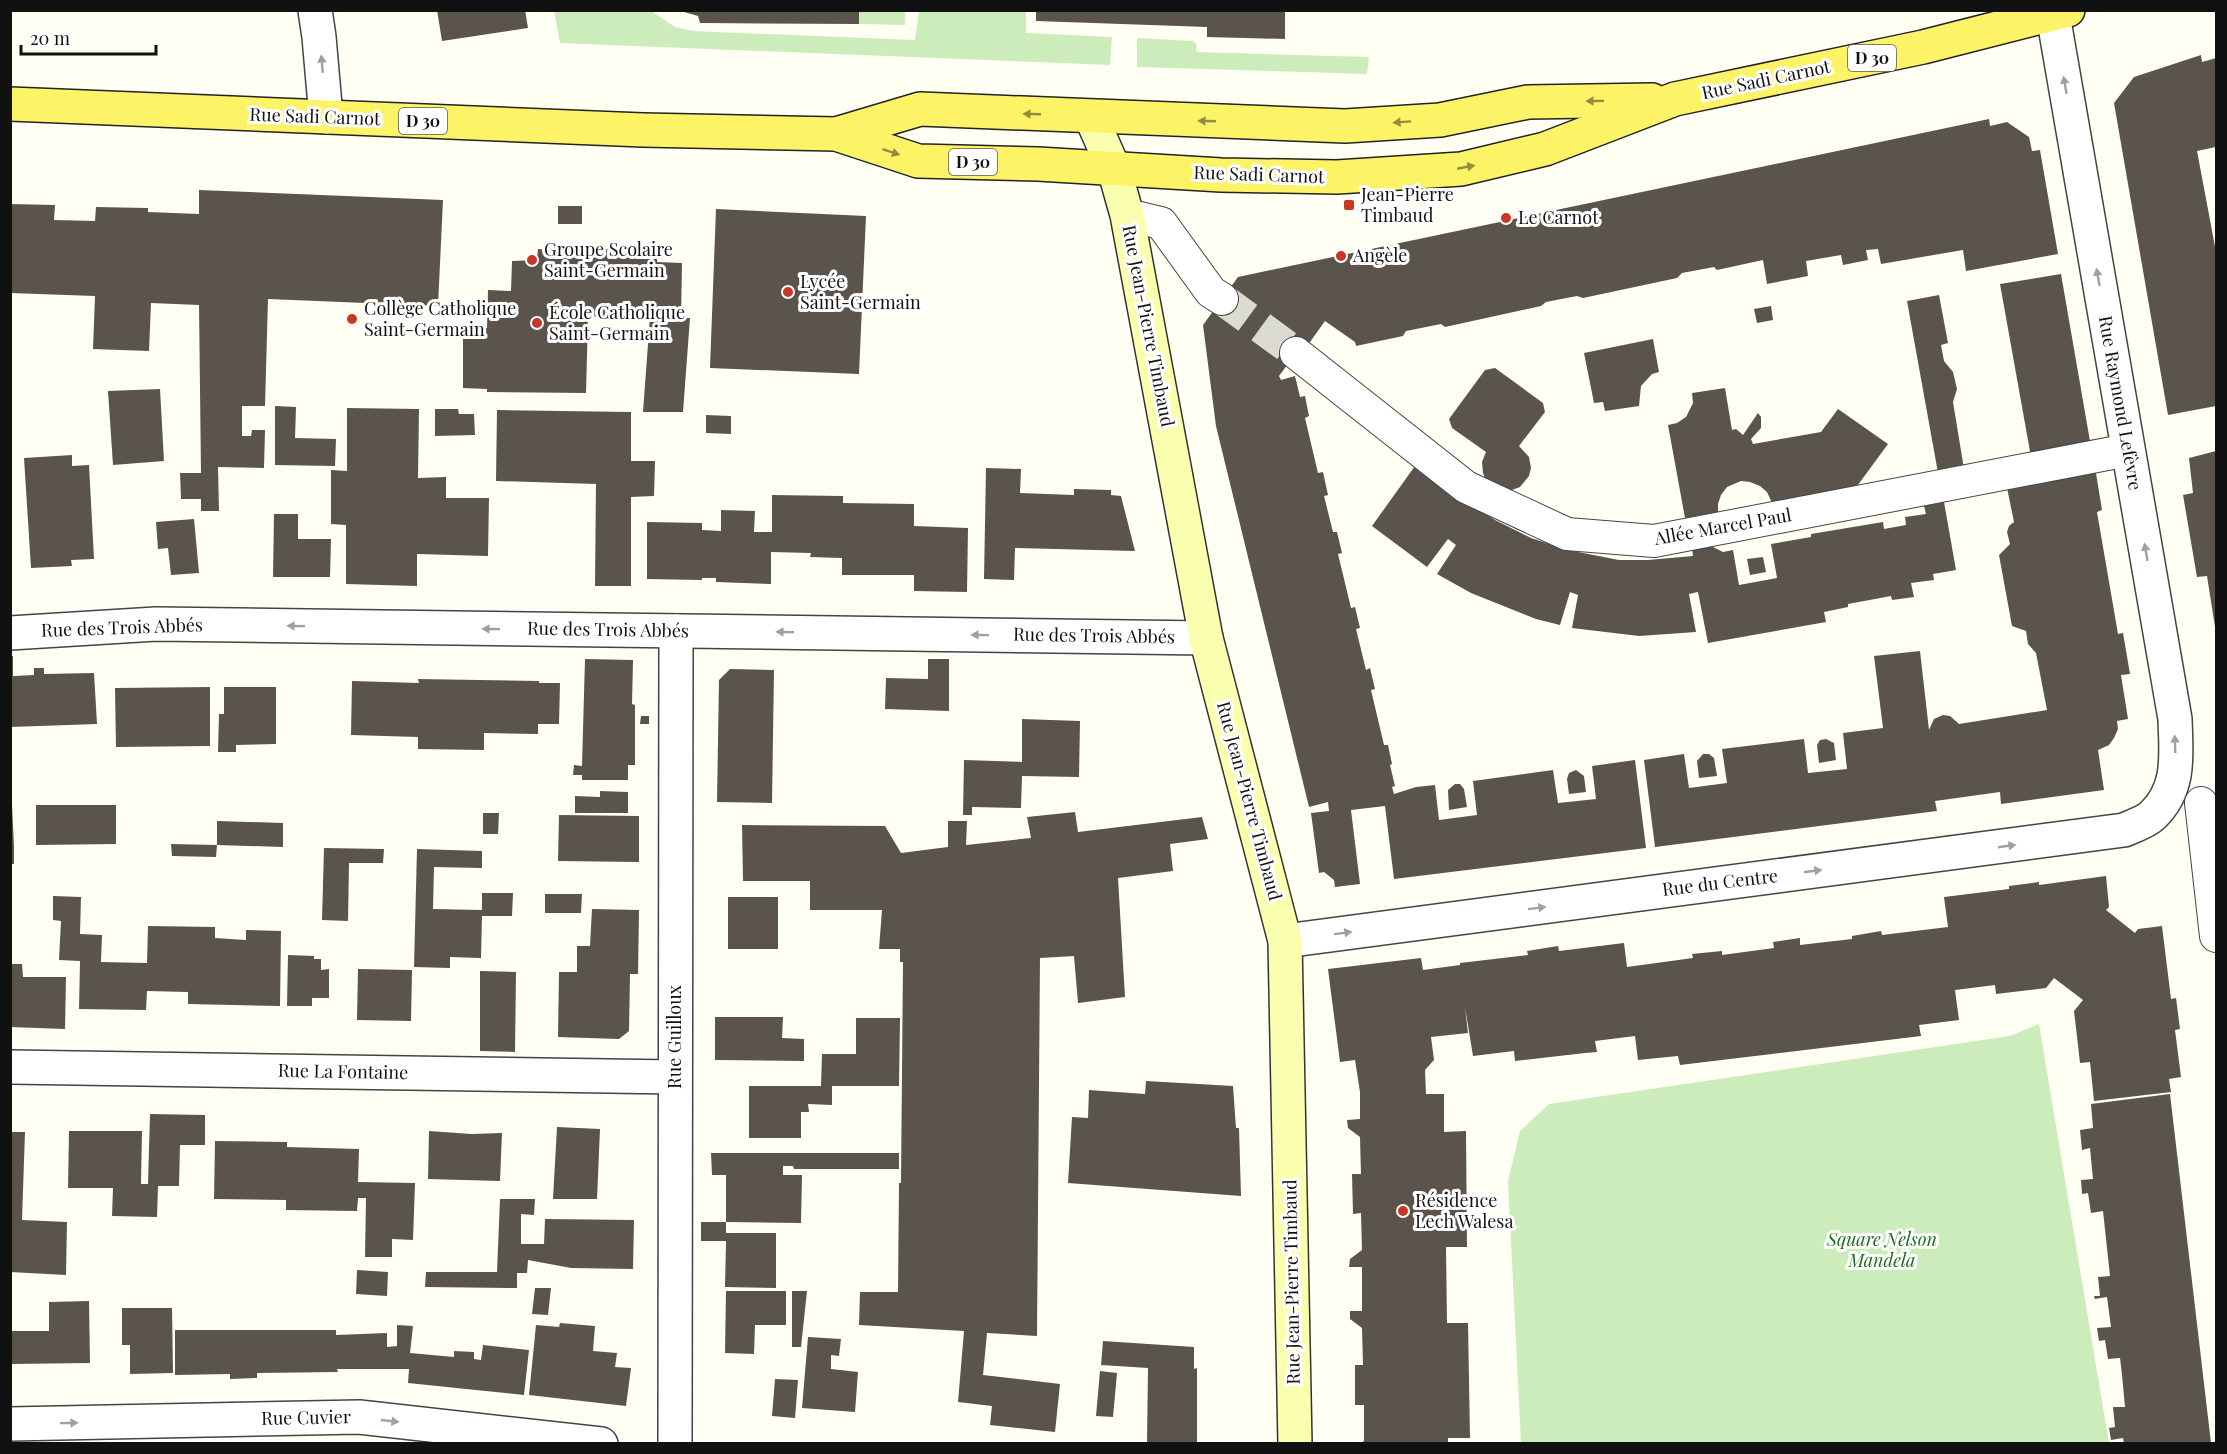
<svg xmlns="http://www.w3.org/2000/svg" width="2227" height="1454" font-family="'Playfair Display',serif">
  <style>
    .green { fill: #ccecbb }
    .building { fill: #5a544c }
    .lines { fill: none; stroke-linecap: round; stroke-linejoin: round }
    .pedestrian-tunnel { stroke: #dbdbd2; stroke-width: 32; stroke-dasharray: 32 16; stroke-linecap: butt }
    .pedestrian-casing { stroke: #444; stroke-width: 34 }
    .minor-casing { stroke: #444; stroke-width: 36 }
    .secondary-casing { stroke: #333; stroke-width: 36 }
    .primary-casing { stroke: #222; stroke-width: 36 }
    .pedestrian { stroke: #fff; stroke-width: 32 }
    .minor { stroke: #fff; stroke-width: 33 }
    .secondary { stroke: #faffaf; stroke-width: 33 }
    .primary { stroke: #fdf367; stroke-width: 33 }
    .oneway { fill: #a0a0a0 }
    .oneway2 { fill: #938d40 }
    .poi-dot { fill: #c73722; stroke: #fff; stroke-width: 2 }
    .labels { text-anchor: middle; stroke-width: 6; stroke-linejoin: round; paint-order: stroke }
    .shield { fill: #fff; stroke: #585858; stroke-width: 1.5 }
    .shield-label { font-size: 16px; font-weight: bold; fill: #111 }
    .street-label { font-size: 18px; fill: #111; stroke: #fff }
    .poi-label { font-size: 18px; fill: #111; stroke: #fff; text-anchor: start }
    .park-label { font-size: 18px; font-style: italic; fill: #1f6c1d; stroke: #fff }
  </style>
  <rect width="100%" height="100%" fill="#fffff4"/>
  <!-- green -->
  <g class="green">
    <polygon points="554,11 651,11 675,27 693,31 915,40 919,11 1026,11 1026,33 1112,37 1110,65 560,43"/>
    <polygon points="859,11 905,11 905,25 859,24"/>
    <polygon points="1137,38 1193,41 1197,45 1196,52 1369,57 1367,74 1137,67"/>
    <polygon points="2039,1024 2109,1443 1521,1443 1508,1181 1520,1131 1549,1104 2010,1036"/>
  </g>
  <!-- building -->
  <g class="building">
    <polygon points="437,10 525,10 528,28 442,41"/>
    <polygon points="677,10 859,10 859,24 700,23 698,16"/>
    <polygon points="1036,10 1285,10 1285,39 1207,37 1207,27 1036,21"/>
    <polygon points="2201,55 2202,62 2216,58 2216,147 2197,151 2216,252 2216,406 2168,415 2114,103 2134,77"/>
    <polygon points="1989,119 1990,126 2007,122 2029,137 2032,151 2040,150 2058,254 1966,271 1963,250 1881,264 1878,249 1866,250 1868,260 1843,265 1841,255 1806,261 1808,276 1767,284 1763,260 1717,270 1714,267 1682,273 1677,278 1583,298 1577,296 1546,302 1541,306 1445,327 1441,324 1406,331 1403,336 1356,346 1355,342 1325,321 1305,349 1296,353 1279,376 1281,380 1295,376 1300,397 1305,396 1309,416 1305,418 1318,473 1323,472 1328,495 1324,496 1333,532 1337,532 1342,553 1338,554 1351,608 1355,607 1360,628 1356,629 1366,670 1370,668 1375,689 1371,690 1384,745 1388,745 1392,764 1390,765 1395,786 1392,787 1394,794 1416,787 1435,785 1439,820 1477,815 1473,781 1553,770 1558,803 1596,799 1592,766 1635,760 1646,848 1394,879 1385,806 1351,810 1360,884 1335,887 1334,880 1324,872 1319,873 1311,813 1329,811 1328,802 1309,807 1216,426 1203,325 1238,277"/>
    <polygon points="199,190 443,200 438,306 268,299 265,406 242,406 242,436 251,436 252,430 265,430 264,468 218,467 219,511 201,511 201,499 181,499 180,473 201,473 199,305 151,303 149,351 93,349 95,296 10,293 10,204 55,205 54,220 95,221 96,207 148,208 148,212 199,214"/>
    <rect x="558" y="206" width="24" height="18"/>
    <polygon points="716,209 866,216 859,374 710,368"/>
    <polygon points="570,248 657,251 657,262 682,263 681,318 690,318 683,412 643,412 650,317 588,317 586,393 487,392 487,389 463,388 463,327 487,328 488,290 511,291 512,261 537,260 538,249 570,251"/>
    <polygon points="2061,274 2091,447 2031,457 2000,284"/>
    <polygon points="1939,295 1948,343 1941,345 1944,361 1953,372 1957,389 1953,402 1964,469 1938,473 1907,301"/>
    <polygon points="1771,306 1773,320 1757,323 1754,309"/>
    <polygon points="1653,339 1659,372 1652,374 1641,386 1639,406 1605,411 1603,402 1594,403 1584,353"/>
    <polygon points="1495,368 1543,403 1545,412 1519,446 1529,457 1531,468 1529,476 1520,487 1509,491 1487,483 1483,473 1482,462 1486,452 1452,428 1449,419 1485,370"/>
    <polygon points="1725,388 1732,430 1736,429 1743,435 1758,413 1761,417 1761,428 1751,439 1753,444 1821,432 1838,409 1888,444 1852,493 1772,503 1767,492 1760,486 1750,482 1741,481 1727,487 1721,495 1718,504 1718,512 1685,518 1668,425 1677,423 1686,417 1693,403 1692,393"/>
    <polygon points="160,389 164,461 113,465 108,391"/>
    <polygon points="275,406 296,407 295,438 336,439 335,466 275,465"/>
    <polygon points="347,408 419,409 418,478 446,477 446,498 489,498 488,556 417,554 417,586 346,584 346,525 331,524 331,470 347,471"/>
    <polygon points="435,409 458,409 459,414 474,414 475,435 435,436"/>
    <polygon points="497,410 631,412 631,461 655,461 654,496 631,497 631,586 595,586 596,484 496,481"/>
    <polygon points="706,415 731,416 731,434 706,433"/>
    <polygon points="2216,451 2216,627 2215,627 2207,576 2197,577 2183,495 2193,493 2189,458"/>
    <polygon points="72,455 72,466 89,465 94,559 71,560 72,566 31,568 24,458"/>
    <polygon points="1415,466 1495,520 1531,538 1568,550 1619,560 1648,560 1693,556 1692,548 1709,545 1723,552 1733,550 1739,585 1777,578 1771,544 1811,537 1811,534 1883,522 1884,529 1906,525 1905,517 1926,514 1924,506 1944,502 1956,570 1933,574 1934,580 1911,583 1914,597 1892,600 1891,596 1848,604 1848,607 1824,612 1826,622 1708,643 1698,592 1689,594 1696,632 1639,636 1572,628 1578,595 1570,592 1560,625 1536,619 1471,593 1437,574 1456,545 1448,539 1427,567 1372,526"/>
    <polygon points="2095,467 2102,510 2097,512 2118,634 2123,633 2130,674 2121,675 2128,719 2117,721 2118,729 2114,738 2109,745 2098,750 2104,790 2001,804 2000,792 1935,801 1937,811 1655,847 1644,760 1684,754 1689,788 1727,783 1722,749 1804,739 1808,773 1847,769 1843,733 1883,728 1874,656 1920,651 1929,730 1934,719 1943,715 1950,716 1959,724 2047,710 2036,653 2028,644 2026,631 2012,626 1999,555 2010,544 2007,532 2009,526 2014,522 2006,483"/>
    <polygon points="986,468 1021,469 1020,493 1074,495 1074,489 1111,490 1111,495 1121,496 1135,551 1015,548 1014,580 984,579"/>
    <polygon points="772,495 843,496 843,503 914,504 914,526 968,528 967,592 914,591 914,575 842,575 842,558 810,557 811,553 771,552 771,584 716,582 716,578 702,578 702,580 647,579 647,522 702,523 702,530 721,531 721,510 755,511 754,532 772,532"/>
    <polygon points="274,514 298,514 298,539 331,539 330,577 273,577"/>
    <polygon points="194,519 199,573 171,575 168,548 158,549 156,522"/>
    <polygon points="1763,557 1766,572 1750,575 1747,559"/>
    <polygon points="10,656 13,656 13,676 34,675 34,668 44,668 44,674 94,673 97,724 10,727"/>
    <polygon points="585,659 633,660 632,704 635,705 635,765 628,765 628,780 582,780 582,775 573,775 574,765 582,766"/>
    <polygon points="928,659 949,659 949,711 885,709 886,678 928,679"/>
    <polygon points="730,669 774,670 772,803 717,802 719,680"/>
    <polygon points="418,679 539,681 539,683 560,683 559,724 538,724 538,734 484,733 484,750 418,749 418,737 351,735 352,681 419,683"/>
    <polygon points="210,687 210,746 116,747 115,688"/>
    <polygon points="224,687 276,687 276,744 236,745 236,752 218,752 219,714 224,714"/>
    <polygon points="641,716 649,716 649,724 640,724"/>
    <polygon points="1022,719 1080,721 1079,777 1022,776 1021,808 972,807 972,815 963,815 964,760 1022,762"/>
    <polygon points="1826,739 1834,743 1836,760 1819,763 1817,745 1820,740"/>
    <polygon points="1703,754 1709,754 1714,758 1717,776 1699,778 1697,761"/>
    <polygon points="1576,770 1584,776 1586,792 1569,794 1567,779 1569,773"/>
    <polygon points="1455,784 1460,784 1464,789 1467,807 1449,810 1448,790"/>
    <polygon points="600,791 628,792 628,813 575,813 575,796 600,797"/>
    <polygon points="10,805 12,805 14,846 14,864 10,864"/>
    <polygon points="36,805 116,805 116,844 36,845"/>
    <polygon points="1075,812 1078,832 1202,817 1208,839 1170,844 1173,871 1118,878 1125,997 1078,1003 1074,956 1040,958 1037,1336 987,1333 983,1375 1060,1384 1055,1432 990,1425 992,1406 958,1402 964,1331 859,1325 860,1292 898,1292 899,1183 901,1183 903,962 900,962 900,949 879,949 882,910 810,910 810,881 743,881 742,825 885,826 901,853 948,847 948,821 967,821 966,845 1031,838 1027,817"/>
    <polygon points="483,813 499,813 498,834 483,834"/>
    <polygon points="559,815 639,816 639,862 558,861"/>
    <polygon points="217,821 283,823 283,847 217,845"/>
    <polygon points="171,844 217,845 216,857 172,856"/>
    <polygon points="324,848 384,849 383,863 349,863 348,921 322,920"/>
    <polygon points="417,849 482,851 482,868 434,867 433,909 482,910 482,893 513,893 512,916 482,916 481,958 450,957 450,968 414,967"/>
    <polygon points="2106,876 2109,907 2106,910 2135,933 2138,929 2162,926 2171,999 2176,998 2180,1029 2175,1030 2181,1077 2169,1079 2171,1092 2094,1101 2090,1062 2080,1063 2076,1028 2074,1011 2083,1000 2054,978 2046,988 1996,994 1995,985 1955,990 1959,1020 1919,1025 1921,1036 1680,1065 1678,1056 1638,1060 1635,1036 1595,1041 1597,1052 1585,1053 1515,1061 1514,1051 1473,1056 1465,1007 1468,1033 1431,1037 1434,1060 1425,1070 1426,1094 1444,1094 1444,1132 1466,1131 1467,1247 1446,1247 1447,1323 1468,1323 1470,1438 1448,1438 1448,1443 1361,1443 1364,1441 1364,1405 1355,1405 1355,1365 1363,1365 1362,1328 1350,1319 1350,1311 1362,1311 1362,1267 1349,1267 1350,1259 1362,1250 1361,1213 1353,1214 1352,1174 1361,1174 1360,1137 1348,1128 1347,1120 1360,1119 1360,1092 1355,1060 1340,1062 1328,969 1421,958 1423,970 1460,965 1460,963 1528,955 1527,951 1558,946 1559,951 1624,943 1627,967 1693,958 1692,954 1722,951 1722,955 1774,948 1773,942 1800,938 1800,945 1852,939 1852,936 1881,931 1882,935 1948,927 1944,897 2009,889 2009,886 2039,882 2039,885"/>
    <polygon points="545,894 582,894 581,913 545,913"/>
    <polygon points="53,896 81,897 80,934 102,935 101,962 147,963 148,926 215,927 215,938 246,940 246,930 281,931 280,1006 188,1004 188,992 147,991 146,1010 79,1009 80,961 59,960 61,921 53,920"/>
    <rect x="728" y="897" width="50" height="52"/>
    <polygon points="592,909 639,910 638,974 630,974 629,1031 619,1039 558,1037 559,972 577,972 577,946 590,946"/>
    <polygon points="288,955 314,956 314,959 321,959 321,970 329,969 329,998 312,998 312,1006 287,1006"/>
    <polygon points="12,964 22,964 23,977 66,977 65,1029 10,1027 10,969 12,969"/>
    <polygon points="358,969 412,970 411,1021 357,1020"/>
    <polygon points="480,971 516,972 515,1052 480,1051"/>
    <polygon points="715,1017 783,1017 782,1038 804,1039 804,1061 715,1060"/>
    <polygon points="856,1018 900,1018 899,1086 832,1086 832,1105 808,1104 809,1112 801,1112 801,1138 749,1138 749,1086 821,1086 822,1054 856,1054"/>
    <polygon points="1146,1081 1233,1086 1236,1128 1239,1128 1241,1196 1068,1183 1072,1117 1088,1118 1089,1090 1145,1094"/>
    <polygon points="2170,1094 2211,1443 2124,1443 2123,1438 2111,1440 2109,1428 2115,1427 2113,1407 2125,1407 2122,1375 2120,1358 2108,1359 2105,1340 2099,1341 2097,1328 2111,1327 2107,1297 2095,1299 2094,1296 2100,1296 2098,1277 2110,1276 2103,1211 2091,1213 2088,1193 2082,1194 2081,1180 2093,1179 2090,1148 2082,1150 2080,1130 2093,1128 2091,1104"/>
    <polygon points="150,1114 205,1115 205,1145 180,1145 179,1186 158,1186 157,1217 112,1216 113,1188 68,1188 69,1131 142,1131 141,1184 148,1184"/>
    <polygon points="557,1127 600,1129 597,1199 553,1199"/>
    <polygon points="429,1131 471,1134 502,1133 500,1181 428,1179"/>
    <polygon points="10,1132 25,1132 22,1220 67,1222 66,1275 10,1272"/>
    <polygon points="215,1141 287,1142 287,1147 359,1149 358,1182 415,1183 413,1240 392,1239 392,1257 365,1257 366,1198 358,1198 357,1211 286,1210 286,1200 214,1199"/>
    <polygon points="711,1153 899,1153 899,1169 794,1169 793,1166 783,1166 783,1175 802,1175 801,1223 726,1222 726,1233 776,1233 776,1288 725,1287 726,1241 701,1241 701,1222 726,1222 726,1175 712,1175"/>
    <polygon points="500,1199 535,1199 534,1215 521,1214 521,1244 544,1244 545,1219 634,1220 633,1269 571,1268 528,1260 527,1273 517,1273 517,1288 425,1287 426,1272 497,1272"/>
    <polygon points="357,1270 388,1272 387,1296 356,1294"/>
    <polygon points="535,1288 551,1288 548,1315 532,1314"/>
    <polygon points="726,1291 786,1291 786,1325 755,1325 754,1354 725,1353"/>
    <polygon points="792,1291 807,1291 801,1347 792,1347"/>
    <polygon points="89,1301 90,1363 10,1364 10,1331 49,1331 49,1302"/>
    <polygon points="122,1308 172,1308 173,1373 130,1374 130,1345 122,1345"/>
    <polygon points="560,1323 595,1326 593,1351 617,1353 615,1367 631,1368 626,1406 529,1395 536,1325 559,1327"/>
    <polygon points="397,1325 413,1326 410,1353 454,1357 454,1351 474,1352 474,1359 481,1360 483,1345 529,1350 524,1395 408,1383 409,1369 337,1369 338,1372 257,1373 257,1378 230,1379 230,1374 175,1375 175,1330 336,1330 336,1335 387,1333 387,1347 397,1346"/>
    <polygon points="808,1337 841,1339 839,1356 831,1355 831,1369 858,1372 855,1412 802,1408"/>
    <polygon points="1103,1341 1194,1347 1194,1369 1197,1368 1197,1443 1147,1443 1148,1368 1101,1365"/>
    <polygon points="1100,1371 1117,1373 1113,1417 1096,1416"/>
    <polygon points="775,1379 798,1380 795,1418 772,1416"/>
  </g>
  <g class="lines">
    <!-- pedestrian-tunnel -->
    <polyline class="pedestrian-tunnel" points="1222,299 1296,353"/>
    <defs>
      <g id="pedestrian">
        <polyline points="1127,215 1161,223 1211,292 1222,299"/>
        <polyline points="1296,353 1466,487 1567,534 1654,541 2128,450"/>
        <polyline points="2201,803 2216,936"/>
      </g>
      <g id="minor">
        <polyline points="315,10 319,37 326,117"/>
        <polyline points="10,633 156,624 1206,638"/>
        <path d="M1285,941L2124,830C2133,826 2146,822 2153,815C2181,788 2176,754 2175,719L2053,15"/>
        <polyline points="10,1067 675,1077"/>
        <polyline points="10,1424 359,1417 601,1444"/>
        <polyline points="675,1444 676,631"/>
      </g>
      <polyline id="secondary" points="1091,117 1114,169 1127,215 1206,638 1285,941 1295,1444"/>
      <g id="primary">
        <polyline points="10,104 643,130 836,134 918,161 1038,164 1221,175 1337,177 1461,169 1545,149 1675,99 1923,47 2068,10"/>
        <polyline points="836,134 920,109 1345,126 1440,120 1528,102 1652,100"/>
      </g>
    </defs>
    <!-- pedestrian casing -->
    <use href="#pedestrian" class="pedestrian-casing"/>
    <!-- minor casing -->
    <use href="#minor" class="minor-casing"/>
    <!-- secondary casing -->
    <use href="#secondary" class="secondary-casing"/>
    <!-- primary casing -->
    <use href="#primary" class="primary-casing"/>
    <!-- pedestrian -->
    <use href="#pedestrian" class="pedestrian"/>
    <!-- minor -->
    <use href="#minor" class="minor"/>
    <!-- secondary -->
    <use href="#secondary" class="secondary"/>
    <!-- primary -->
    <use href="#primary" class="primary"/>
  </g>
  <!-- one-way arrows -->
  <defs><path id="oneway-solid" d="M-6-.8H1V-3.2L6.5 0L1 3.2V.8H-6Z" transform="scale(1.5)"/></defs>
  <g class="oneway">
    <use href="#oneway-solid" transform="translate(322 64) rotate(-95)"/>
    <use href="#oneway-solid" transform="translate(2065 85) rotate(-100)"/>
    <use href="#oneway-solid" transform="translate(2098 277) rotate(-100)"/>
    <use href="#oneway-solid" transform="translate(2146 552) rotate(-100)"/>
    <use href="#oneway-solid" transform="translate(296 626) rotate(-179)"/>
    <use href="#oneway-solid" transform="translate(491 629) rotate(-179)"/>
    <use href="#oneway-solid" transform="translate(785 632) rotate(-179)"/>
    <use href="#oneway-solid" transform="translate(980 635) rotate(-179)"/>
    <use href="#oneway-solid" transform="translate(2175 744) rotate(-92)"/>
    <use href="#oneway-solid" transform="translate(2007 846) rotate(-8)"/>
    <use href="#oneway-solid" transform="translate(1813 871) rotate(-8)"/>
    <use href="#oneway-solid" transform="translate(1537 908) rotate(-7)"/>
    <use href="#oneway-solid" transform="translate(1343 933) rotate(-7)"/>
    <use href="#oneway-solid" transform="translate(390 1421) rotate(6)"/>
    <use href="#oneway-solid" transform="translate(69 1423) rotate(-1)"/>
  </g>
  <g class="oneway2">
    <use href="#oneway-solid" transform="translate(1595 101) rotate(179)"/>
    <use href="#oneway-solid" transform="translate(1032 114) rotate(-178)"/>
    <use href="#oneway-solid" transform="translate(1207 121) rotate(-178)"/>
    <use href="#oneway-solid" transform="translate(1402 122) rotate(176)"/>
    <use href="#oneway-solid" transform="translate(891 152) rotate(18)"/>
    <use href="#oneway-solid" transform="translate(1466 167) rotate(-11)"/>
  </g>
  <!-- markers -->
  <g class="poi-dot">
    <rect x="1343" y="199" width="12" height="12" rx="3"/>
    <circle cx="1506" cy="218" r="6"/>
    <circle cx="1341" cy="256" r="6"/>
    <circle cx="532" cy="260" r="6"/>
    <circle cx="788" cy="292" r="6"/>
    <circle cx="352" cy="319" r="6"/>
    <circle cx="537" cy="323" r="6"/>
    <circle cx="1403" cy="1211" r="6"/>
  </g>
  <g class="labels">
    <!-- shield labels -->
    <g class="shield">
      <rect x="1848" y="45" width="48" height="26" rx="4.5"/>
      <rect x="399" y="108" width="48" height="26" rx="4.5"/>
      <rect x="949" y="149" width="48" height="26" rx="4.5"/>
    </g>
    <g class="shield-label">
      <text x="1872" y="64">D 30</text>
      <text x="423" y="127">D 30</text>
      <text x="973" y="168">D 30</text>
    </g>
    <!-- street labels -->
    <g class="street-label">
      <text transform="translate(1766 80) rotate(-12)" y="6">Rue Sadi Carnot</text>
      <text transform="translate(315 117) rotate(2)" y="6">Rue Sadi Carnot</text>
      <text transform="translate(1259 175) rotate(2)" y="6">Rue Sadi Carnot</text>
      <text transform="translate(1148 326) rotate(79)" y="6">Rue Jean-Pierre Timbaud</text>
      <text transform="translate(2120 403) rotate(80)" y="6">Rue Raymond Lefèvre</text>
      <text transform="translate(1723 527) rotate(-10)" y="6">Allée Marcel Paul</text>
      <text transform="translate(122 628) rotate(-2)" y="6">Rue des Trois Abbés</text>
      <text transform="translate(608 630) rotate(1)" y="6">Rue des Trois Abbés</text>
      <text transform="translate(1094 636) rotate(1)" y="6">Rue des Trois Abbés</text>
      <text transform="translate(1249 801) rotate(75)" y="6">Rue Jean-Pierre Timbaud</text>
      <text transform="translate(1720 883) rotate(-7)" y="6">Rue du Centre</text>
      <text transform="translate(675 1037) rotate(-90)" y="6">Rue Guilloux</text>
      <text transform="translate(343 1072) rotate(1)" y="6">Rue La Fontaine</text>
      <text transform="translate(1292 1282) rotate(-91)" y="6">Rue Jean-Pierre Timbaud</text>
      <text transform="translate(306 1418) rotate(-1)" y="6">Rue Cuvier</text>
    </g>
    <!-- poi labels -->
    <g class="poi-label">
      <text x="1361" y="201">Jean-Pierre<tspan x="1361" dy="21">Timbaud</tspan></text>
      <text x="1518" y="224">Le Carnot</text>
      <text x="544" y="256">Groupe Scolaire<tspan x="544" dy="21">Saint-Germain</tspan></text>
      <text x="1353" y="262">Angèle</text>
      <text x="800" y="288">Lycée<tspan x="800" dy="21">Saint-Germain</tspan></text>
      <text x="364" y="315">Collège Catholique<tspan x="364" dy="21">Saint-Germain</tspan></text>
      <text x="549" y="319">École Catholique<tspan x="549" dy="21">Saint-Germain</tspan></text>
      <text x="1415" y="1207">Résidence<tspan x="1415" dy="21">Lech Walesa</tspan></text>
    </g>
    <!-- park labels -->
    <g class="park-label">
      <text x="1882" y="1246">Square Nelson<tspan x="1882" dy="21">Mandela</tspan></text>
    </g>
  </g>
  <!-- border -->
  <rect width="2227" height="1454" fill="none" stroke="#111111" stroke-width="24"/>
  <!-- scale -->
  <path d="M21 45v9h135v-9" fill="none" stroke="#111111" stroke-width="3"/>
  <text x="30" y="45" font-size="18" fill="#111111" stroke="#ffffff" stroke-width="4.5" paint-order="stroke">20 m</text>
</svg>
